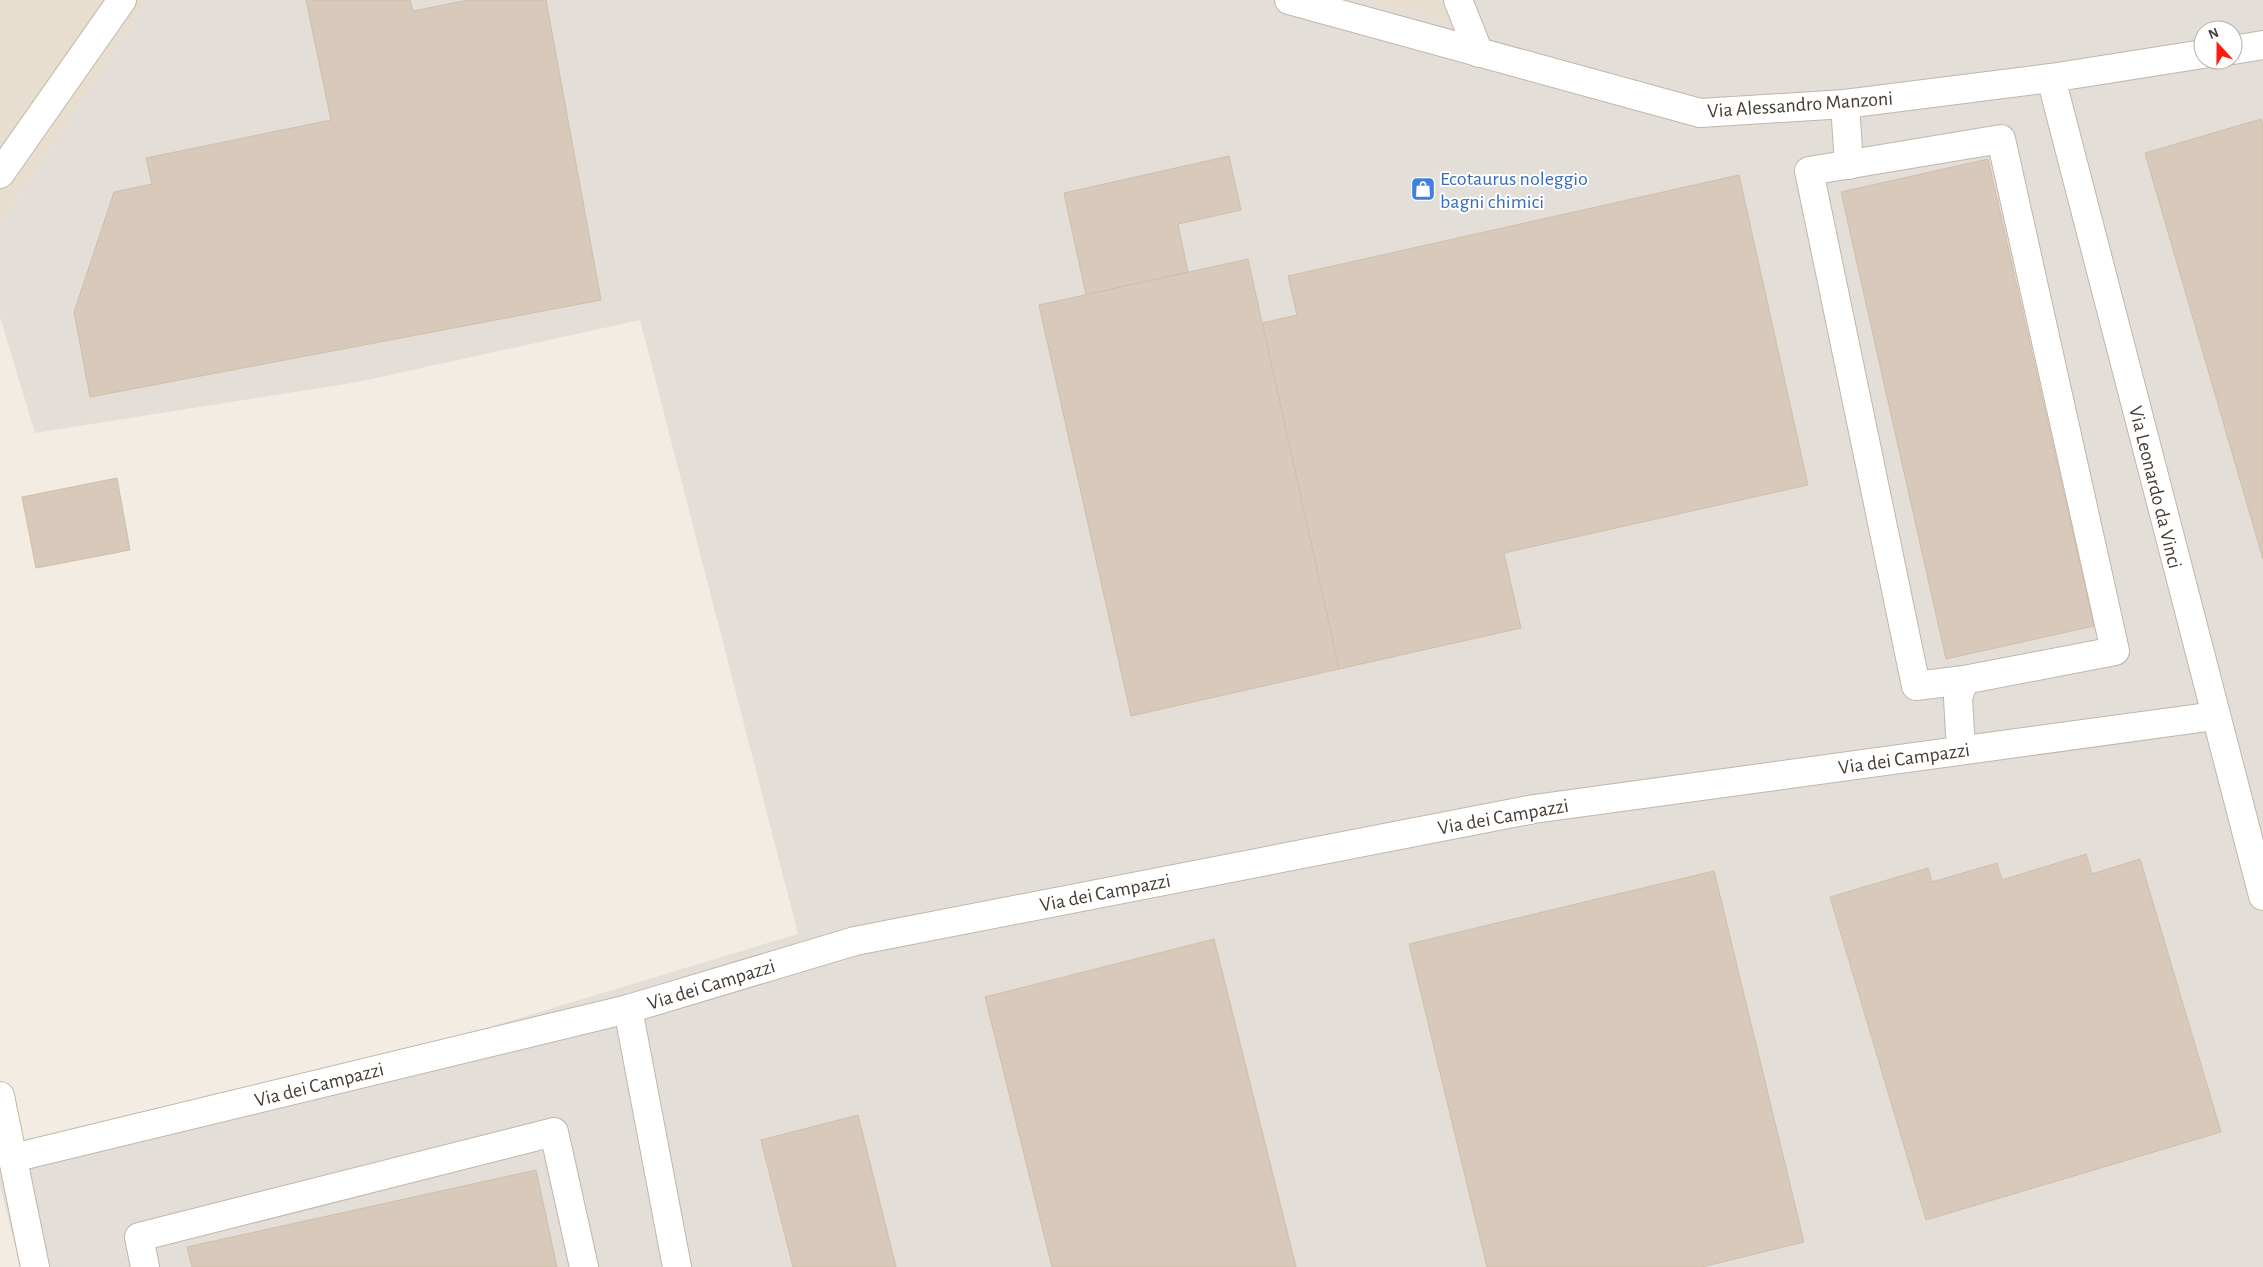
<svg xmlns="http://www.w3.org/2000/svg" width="2263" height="1267" font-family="'Alegreya Sans',sans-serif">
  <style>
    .residential { fill: #e7ded0 }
    .industrial { fill: #e4ded8; fill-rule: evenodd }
    .building { fill: #d8c9ba; stroke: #d0beaa }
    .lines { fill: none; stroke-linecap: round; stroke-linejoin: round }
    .minor-casing { stroke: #c2b6a8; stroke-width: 30 }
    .minor { stroke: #fff; stroke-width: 28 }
    .labels { text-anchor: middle; stroke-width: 4; stroke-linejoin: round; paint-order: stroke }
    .street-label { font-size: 20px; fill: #453c33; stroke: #fff }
    .shop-label { font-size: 20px; fill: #366cbe; stroke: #fff; text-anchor: start }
  </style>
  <rect width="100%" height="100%" fill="#f3ece3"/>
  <!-- residential -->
  <g class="residential">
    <polygon points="0,0 148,0 0,224"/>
    <polygon points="1364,0 1475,0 1488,31"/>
  </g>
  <!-- industrial -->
  <path class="industrial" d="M148,0H1364L1487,31L1475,0H2263V1267H20L0,1185V1175L798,934L640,320L358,382L35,433L0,317V224ZM2203,30H2233V60H2203Z"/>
  <!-- building -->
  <g class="building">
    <polygon points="306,0 410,0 413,11 468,0 546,0 601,300 90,397 74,312 114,192 152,184 146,158 331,120"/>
    <polygon points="2261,119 2263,127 2263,559 2145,153"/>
    <polygon points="1229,156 1241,210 1178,224 1188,272 1086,295 1064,193"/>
    <polygon points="1988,159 2094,626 1946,659 1841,192"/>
    <polygon points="1739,175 1808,485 1504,553 1521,628 1339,669 1262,323 1297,315 1288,276"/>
    <polygon points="1248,259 1339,669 1131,716 1039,305"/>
    <polygon points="117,478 130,550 36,568 22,497"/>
    <polygon points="2086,854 2092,874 2140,859 2221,1132 1926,1220 1830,897 1928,868 1932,882 1997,863 2002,880"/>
    <polygon points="1714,871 1804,1242 1702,1267 1487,1267 1409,944"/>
    <polygon points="1214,939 1296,1267 1052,1267 985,997"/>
    <polygon points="858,1115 896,1267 793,1267 761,1140"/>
    <polygon points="536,1170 557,1267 192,1267 187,1247"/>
  </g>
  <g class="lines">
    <defs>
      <g id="minor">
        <polyline points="1289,0 1700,113 1845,104 2051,78 2203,54"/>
        <polyline points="1458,0 1479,53"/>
        <polyline points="2233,50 2263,45"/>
        <polyline points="2051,78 2263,896"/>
        <polyline points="1845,104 1849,165"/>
        <polyline points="0,174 122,0"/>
        <polyline points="1961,750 1958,698 1964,680 2115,651 2001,139 1809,171 1916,686 1964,680"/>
        <polyline points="628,1009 677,1267"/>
        <polyline points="0,1096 35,1267"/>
        <polyline points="13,1158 628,1009 855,941 1534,809 2215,716"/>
        <polyline points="145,1267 139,1237 554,1132 584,1267"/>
      </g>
    </defs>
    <!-- minor casing -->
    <use href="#minor" class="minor-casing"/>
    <!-- minor -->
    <use href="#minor" class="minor"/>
  </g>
  <!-- icons -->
  <defs>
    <symbol id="shop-square" viewBox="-11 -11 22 22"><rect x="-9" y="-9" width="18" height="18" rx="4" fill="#3f7fe0" stroke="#fff"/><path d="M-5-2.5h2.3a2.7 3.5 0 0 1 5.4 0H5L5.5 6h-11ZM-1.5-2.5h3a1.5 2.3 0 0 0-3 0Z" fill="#fff"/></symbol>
  </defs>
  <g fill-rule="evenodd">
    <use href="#shop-square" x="1409" y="175" width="28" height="28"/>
  </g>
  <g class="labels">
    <!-- street labels -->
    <g class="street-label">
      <text transform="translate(1800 104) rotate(-4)" y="7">Via Alessandro Manzoni</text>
      <text transform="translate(2156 487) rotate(76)" y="7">Via Leonardo da Vinci</text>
      <text transform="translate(1904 758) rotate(-8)" y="7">Via dei Campazzi</text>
      <text transform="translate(1503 816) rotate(-10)" y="7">Via dei Campazzi</text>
      <text transform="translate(1105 892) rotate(-11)" y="7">Via dei Campazzi</text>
      <text transform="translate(711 984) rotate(-17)" y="7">Via dei Campazzi</text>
      <text transform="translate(319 1084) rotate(-14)" y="7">Via dei Campazzi</text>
    </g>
    <!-- shop labels -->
    <g class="shop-label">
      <text x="1440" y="185">Ecotaurus noleggio<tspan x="1440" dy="23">bagni chimici</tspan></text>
    </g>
  </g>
  <!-- north arrow -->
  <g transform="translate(2218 45) rotate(339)"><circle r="24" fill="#ffffff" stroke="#b5b1ad"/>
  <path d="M0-4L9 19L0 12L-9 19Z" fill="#ff1a0d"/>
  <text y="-8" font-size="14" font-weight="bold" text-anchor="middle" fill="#453c33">N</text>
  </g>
</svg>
